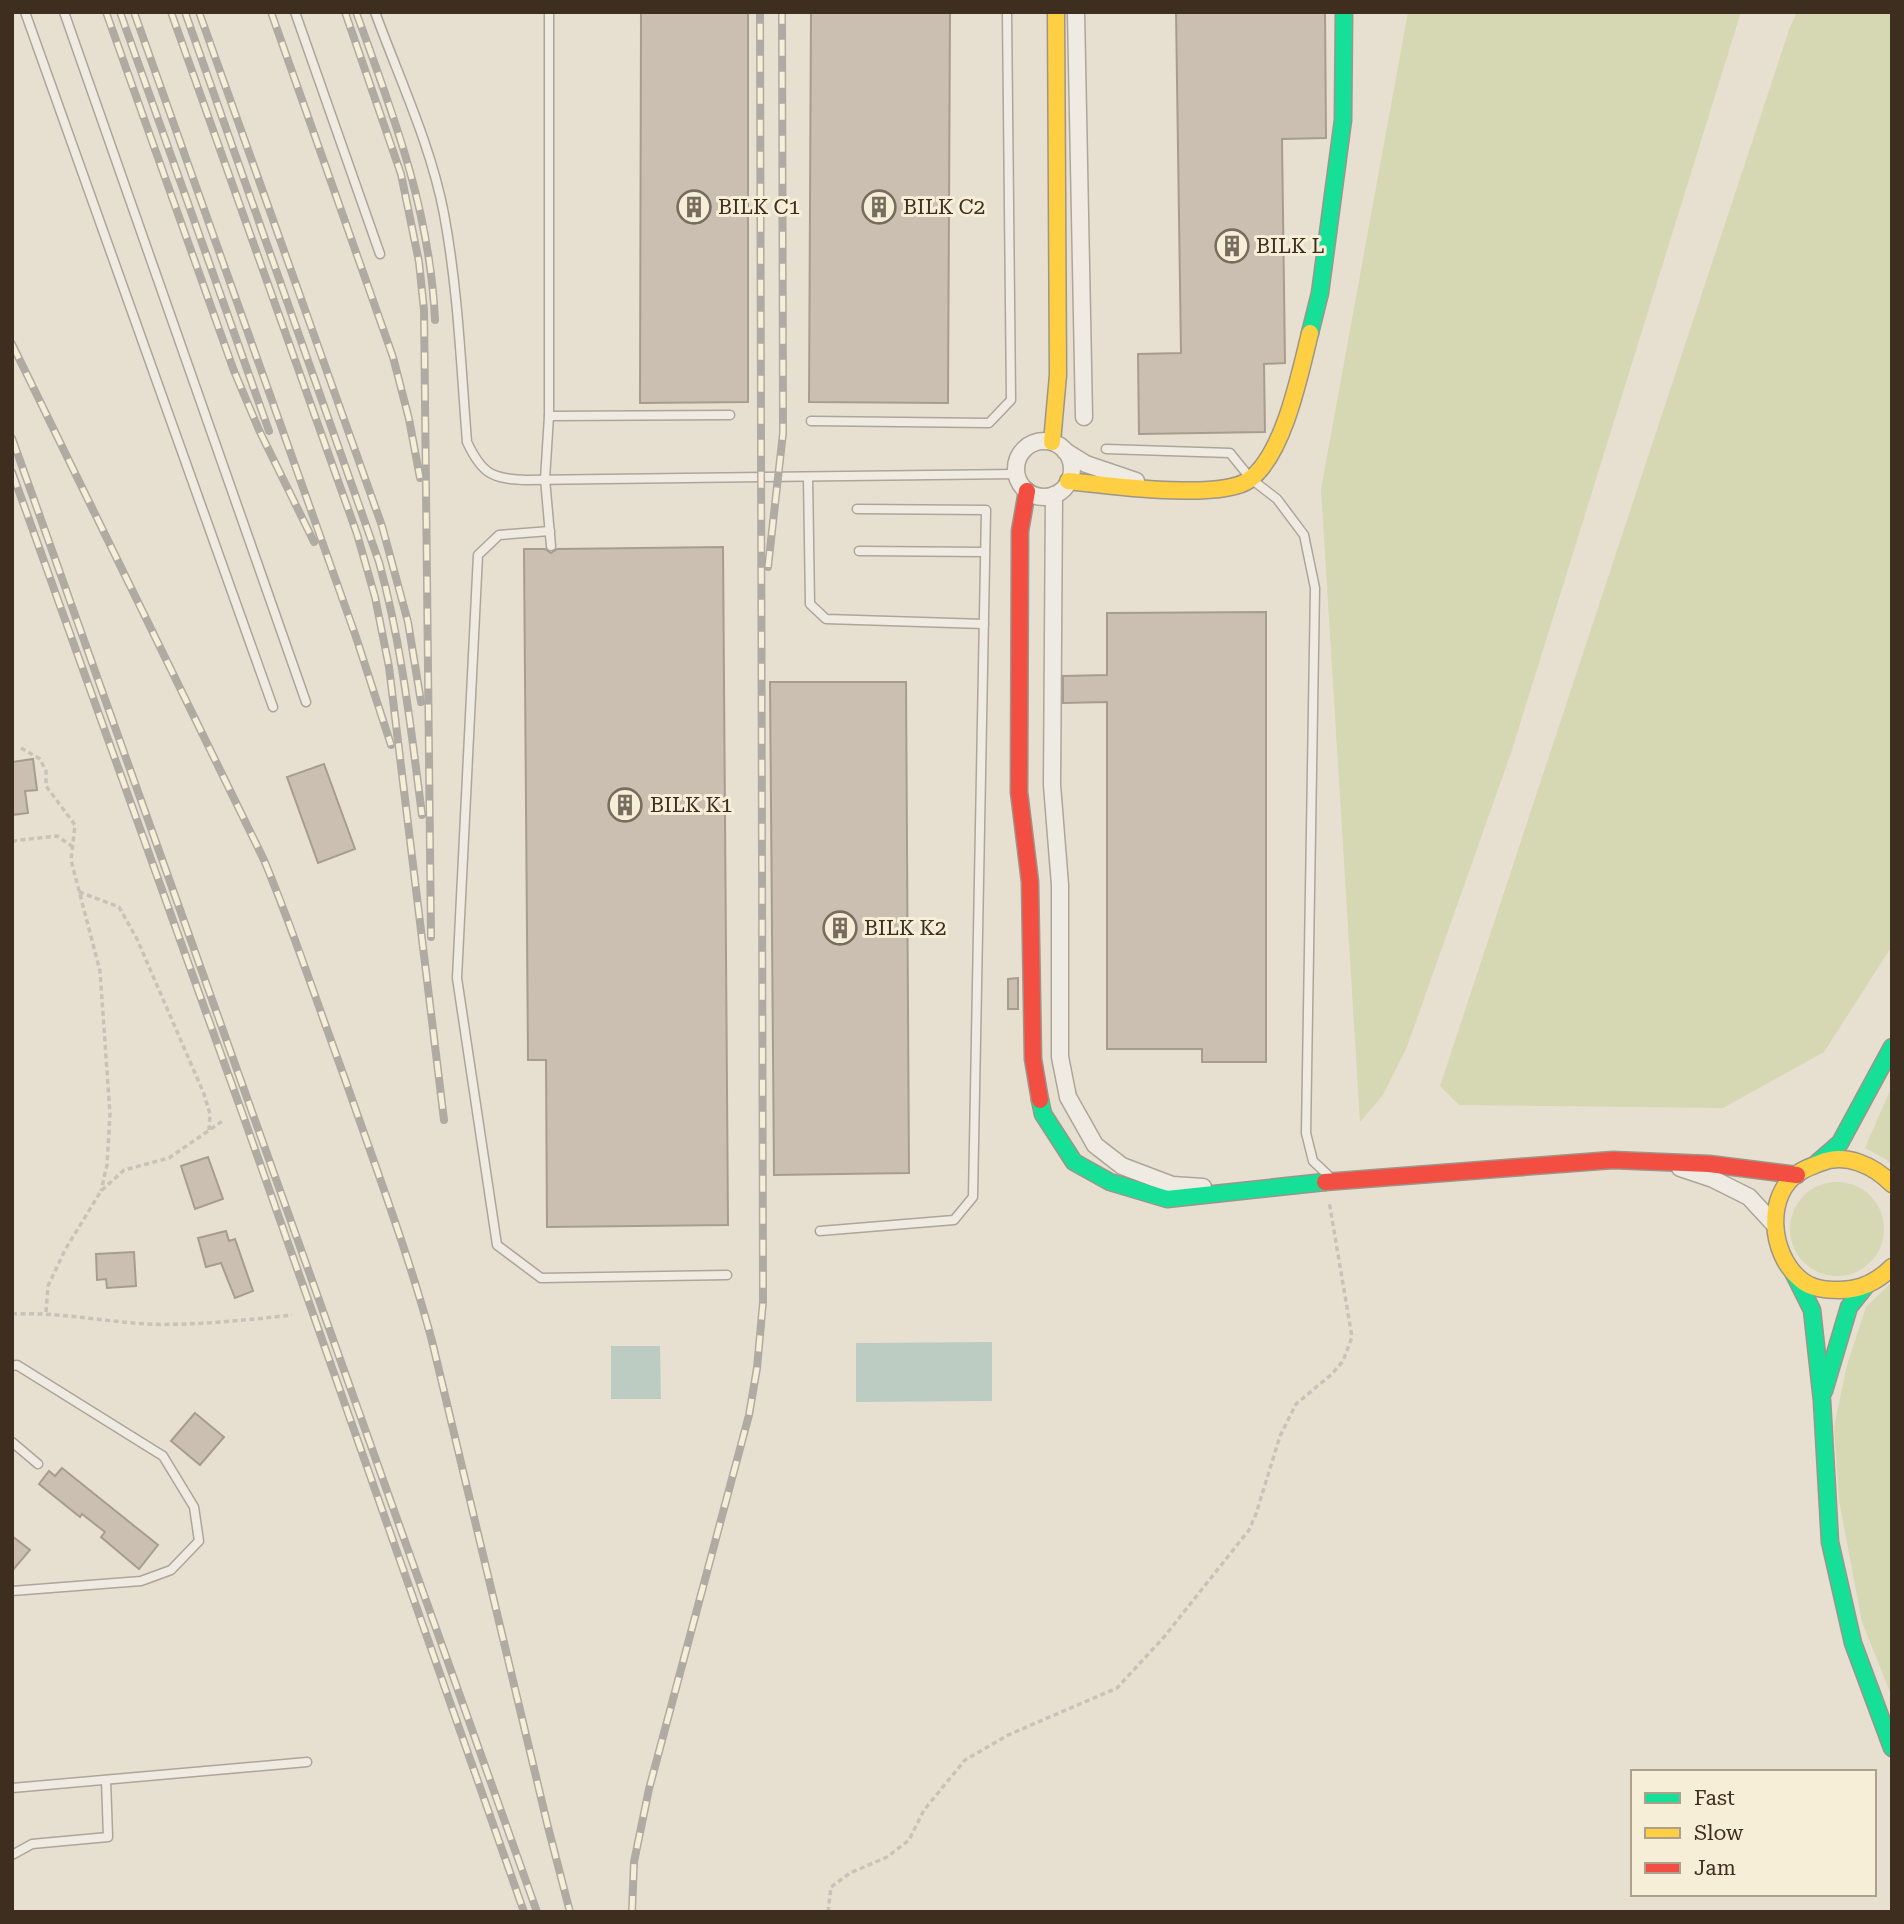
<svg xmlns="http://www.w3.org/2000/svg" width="1904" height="1924" font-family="'Roboto Serif',serif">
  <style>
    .green { fill: #d6d7b3 }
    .water { fill: #bcccc2 }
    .building { fill: #cbbfb2; stroke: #a89c90; stroke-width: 2 }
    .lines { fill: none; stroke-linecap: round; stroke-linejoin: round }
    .lane-casing { stroke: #ada599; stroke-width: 11 }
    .street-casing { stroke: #ada599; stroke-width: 19 }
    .fast-casing { stroke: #9c958a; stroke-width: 19 }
    .slow-casing { stroke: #9c958a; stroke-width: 19 }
    .jam-casing { stroke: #9c958a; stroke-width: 19 }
    .path { stroke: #c8c2b9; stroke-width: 3.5; stroke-dasharray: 5 3.5; stroke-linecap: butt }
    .lane { stroke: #efebe3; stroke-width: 8 }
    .street { stroke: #efebe3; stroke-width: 16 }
    .fast { stroke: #16e098; stroke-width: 16 }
    .slow { stroke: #ffcf43; stroke-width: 16 }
    .jam { stroke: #f24e42; stroke-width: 16 }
    .rail-casing { stroke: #afaaa2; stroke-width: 8 }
    .rail { stroke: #f7eed8; stroke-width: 5; stroke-dasharray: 16; stroke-linecap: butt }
    .labels { text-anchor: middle; stroke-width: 6; stroke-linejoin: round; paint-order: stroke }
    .poi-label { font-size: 21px; fill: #3d2e20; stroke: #f7eed8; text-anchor: start }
  </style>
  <rect width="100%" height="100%" fill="#e7e0d1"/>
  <!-- green -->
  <g class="green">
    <polygon points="1408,12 1741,12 1512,750 1407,1047 1383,1095 1360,1122 1321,489"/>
    <polygon points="1797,12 1892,12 1892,946 1824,1052 1723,1108 1459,1105 1440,1086 1790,27"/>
    <polygon points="1892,1086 1892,1166 1887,1160 1865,1148"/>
    <circle cx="1837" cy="1229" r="47"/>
    <polygon points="1892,1282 1892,1697 1862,1622 1839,1501 1834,1427 1847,1365 1866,1307"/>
  </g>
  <!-- water -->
  <g class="water">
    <polygon points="992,1342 992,1401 856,1402 856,1343"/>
    <polygon points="611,1346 660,1346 661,1399 611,1399"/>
  </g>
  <!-- building -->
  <g class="building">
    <polygon points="641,12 748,12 748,402 640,403"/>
    <polygon points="811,12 950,12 948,403 809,402"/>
    <polygon points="1176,12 1325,12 1326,138 1282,139 1285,363 1264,364 1265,432 1139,434 1138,354 1181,353"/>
    <polygon points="723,547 728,1225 547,1227 546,1060 528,1060 524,549 545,549 551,553 557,549"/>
    <polygon points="1266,612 1266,1062 1202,1062 1202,1049 1107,1049 1107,702 1063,703 1063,676 1107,675 1107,613"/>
    <polygon points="770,682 906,682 909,1173 774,1175"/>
    <polygon points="33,759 37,790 25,791 28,813 12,815 12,762"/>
    <polygon points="324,764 355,849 318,863 287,777"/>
    <polygon points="1018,978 1018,1009 1008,1009 1008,979"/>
    <polygon points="208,1157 223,1199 195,1209 181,1166"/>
    <polygon points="226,1231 229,1241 235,1239 253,1291 235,1298 221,1263 206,1267 198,1238"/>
    <polygon points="134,1252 136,1286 107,1288 106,1279 97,1280 96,1254"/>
    <polygon points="195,1413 224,1437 200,1465 171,1441"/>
    <polygon points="62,1468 158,1545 139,1569 101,1537 105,1532 82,1514 80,1517 39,1484 49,1471 55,1476"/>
    <polygon points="12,1536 30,1550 12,1571"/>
  </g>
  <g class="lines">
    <defs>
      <g id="lane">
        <polyline points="25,12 273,707"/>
        <polyline points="64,12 306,702"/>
        <polyline points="295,12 380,254"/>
        <path d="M375,12C399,78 431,145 444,214C458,289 461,366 467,442C482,474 492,479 527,480L1016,474"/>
        <polyline points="549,12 549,416 545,479 551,546"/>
        <polyline points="549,416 730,415"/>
        <polyline points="811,421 989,423 1011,400 1007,12"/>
        <polyline points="1106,449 1230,453 1251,479 1277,499 1304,535 1315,588 1306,1133 1313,1161 1329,1176"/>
        <polyline points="808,477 810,604 826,619 984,624"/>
        <polyline points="550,531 499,535 478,555 457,978 497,1245 541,1278 727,1275"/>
        <polyline points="859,551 985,552"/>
        <polyline points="820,1231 954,1220 973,1197 986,510 857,509"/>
        <polyline points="12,1366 17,1365 163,1456 194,1507 199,1541 171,1570 141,1581 12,1591"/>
        <polyline points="12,1442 38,1464"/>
        <polyline points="12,1788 307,1762"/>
        <polyline points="12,1855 32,1844 108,1837 106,1780"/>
      </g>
      <g id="street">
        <polyline points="1076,12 1084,417"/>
        <circle cx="1044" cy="469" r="28"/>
        <polyline points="1065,451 1086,464 1136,481"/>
        <polyline points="1054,495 1052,785 1060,885 1060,1057 1068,1097 1095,1145 1122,1166 1172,1185 1203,1187"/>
        <polyline points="1680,1168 1713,1179 1749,1197 1773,1223"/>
      </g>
      <g id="fast">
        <polyline points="1310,333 1320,293 1343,120 1344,12"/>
        <polyline points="1040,1100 1043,1114 1074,1162 1110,1182 1167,1199 1325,1182"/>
        <polyline points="1817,1163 1840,1143 1892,1047"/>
        <polyline points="1794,1274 1812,1310 1822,1401 1830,1542 1853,1643 1892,1748"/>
        <polyline points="1824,1391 1849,1307 1865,1287"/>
      </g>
      <g id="slow">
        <polyline points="1052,442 1058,375 1056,12"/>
        <path d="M1068,481C1105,485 1220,501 1249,480C1284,455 1300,373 1310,333"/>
        <path d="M1892,1184C1874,1166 1846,1152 1820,1163C1813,1166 1806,1168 1800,1172C1764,1194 1770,1254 1800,1279C1811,1289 1826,1290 1840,1290C1861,1290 1877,1282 1892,1267"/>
      </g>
      <g id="jam">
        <polyline points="1027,491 1020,531 1019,792 1030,882 1033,1059 1040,1100"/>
        <polyline points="1325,1182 1613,1160 1709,1164 1797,1175"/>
      </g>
    </defs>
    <!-- lane casing -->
    <use href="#lane" class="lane-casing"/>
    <!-- street casing -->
    <use href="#street" class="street-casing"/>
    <!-- fast casing -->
    <use href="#fast" class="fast-casing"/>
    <!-- slow casing -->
    <use href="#slow" class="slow-casing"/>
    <!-- jam casing -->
    <use href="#jam" class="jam-casing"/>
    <!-- path -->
    <g class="path">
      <polyline points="21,748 40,759 46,771 46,786 75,825 71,860 100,971 110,1114 107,1165 101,1191"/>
      <polyline points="12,841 57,836 73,847"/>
      <polyline points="79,892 119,907 137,939 204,1094 210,1114 209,1130"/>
      <polyline points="46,1312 48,1286 65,1250 101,1191 124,1170 169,1158 224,1120"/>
      <path d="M12,1314C58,1312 101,1321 146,1324C191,1326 247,1320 292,1315"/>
      <polyline points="828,1912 831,1887 850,1873 887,1857 909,1840 924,1810 965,1760 1008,1735 1117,1688 1164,1637 1249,1530 1256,1514 1280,1436 1296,1404 1332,1374 1343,1361 1352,1337 1329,1201"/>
    </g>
    <!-- lane -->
    <use href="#lane" class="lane"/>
    <!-- street -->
    <use href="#street" class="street"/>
    <!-- fast -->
    <use href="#fast" class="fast"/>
    <!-- slow -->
    <use href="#slow" class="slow"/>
    <!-- jam -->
    <use href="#jam" class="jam"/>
    <defs>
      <g id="rail">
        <polyline points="106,12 234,371 259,430 314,542"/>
        <polyline points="120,12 269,431"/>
        <polyline points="134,12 356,637 391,745"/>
        <polyline points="171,12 357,534 375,597 389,667 444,1120"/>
        <path d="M185,12L379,562C402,645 411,730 422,815"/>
        <polyline points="199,12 382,526 408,622 421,702"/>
        <polyline points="271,12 393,357 409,419 420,478"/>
        <polyline points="345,12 401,174 419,262 424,310 431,937"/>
        <path d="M356,12C393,114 430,210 435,320"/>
        <path d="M12,344L264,860C294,932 318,1006 345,1079C375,1166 408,1252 432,1341L548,1827L570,1912"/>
        <polyline points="12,438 537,1912"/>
        <polyline points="12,472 245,1121 524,1912"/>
        <polyline points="768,567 783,433 782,12"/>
        <polyline points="632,1912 634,1862 649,1789 749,1415 757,1368 763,1302 760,12"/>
      </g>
    </defs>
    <!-- rail casing -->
    <use href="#rail" class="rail-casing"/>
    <!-- rail -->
    <use href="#rail" class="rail"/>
  </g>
  <!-- icons -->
  <defs>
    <symbol id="building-ring" viewBox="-11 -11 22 22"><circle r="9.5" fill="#f7eed8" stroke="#786c5e" stroke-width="1.5"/><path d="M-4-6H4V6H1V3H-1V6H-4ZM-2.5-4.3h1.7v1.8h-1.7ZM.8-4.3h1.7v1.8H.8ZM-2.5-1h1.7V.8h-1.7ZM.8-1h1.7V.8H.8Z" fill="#786c5e"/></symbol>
  </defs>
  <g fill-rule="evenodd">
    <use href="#building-ring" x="675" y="188" width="38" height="38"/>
    <use href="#building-ring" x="860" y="188" width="38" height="38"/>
    <use href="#building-ring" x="1213" y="227" width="38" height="38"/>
    <use href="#building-ring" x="606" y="786" width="38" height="38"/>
    <use href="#building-ring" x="821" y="909" width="38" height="38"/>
  </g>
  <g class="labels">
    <!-- poi labels -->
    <g class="poi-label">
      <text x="718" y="214">BILK C1</text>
      <text x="903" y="214">BILK C2</text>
      <text x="1256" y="253">BILK L</text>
      <text x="650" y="812">BILK K1</text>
      <text x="864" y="935">BILK K2</text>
    </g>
  </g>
  <!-- border -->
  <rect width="1904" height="1924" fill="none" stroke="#3d2e20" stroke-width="28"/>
  <!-- legend -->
  <rect x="1631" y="1770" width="245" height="126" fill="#f7eed8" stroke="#ada18e" stroke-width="2"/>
  <rect x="1645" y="1793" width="35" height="10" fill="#16e098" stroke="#ada18e" stroke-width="2"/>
  <text x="1694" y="1805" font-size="21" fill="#3d2e20">Fast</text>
  <rect x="1645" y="1828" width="35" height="10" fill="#ffcf43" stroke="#ada18e" stroke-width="2"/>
  <text x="1694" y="1840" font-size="21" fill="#3d2e20">Slow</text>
  <rect x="1645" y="1863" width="35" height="10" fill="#f24e42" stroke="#ada18e" stroke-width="2"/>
  <text x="1694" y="1875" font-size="21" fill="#3d2e20">Jam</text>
</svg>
